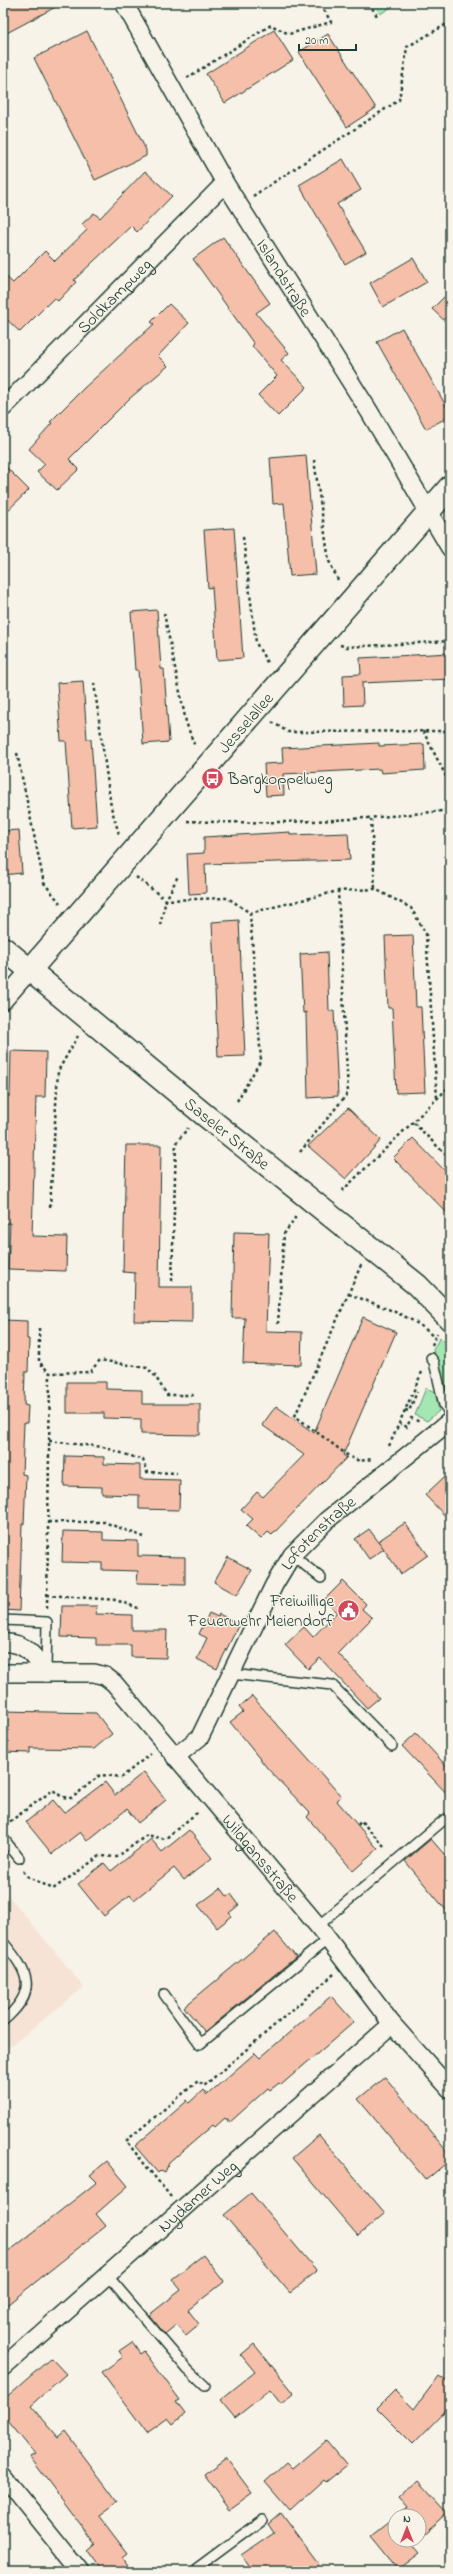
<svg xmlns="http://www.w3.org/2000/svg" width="453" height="2574" font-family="'Indie Flower',sans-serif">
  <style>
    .built { fill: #f6e3d5 }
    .green { fill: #a4e7b2; stroke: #629273 }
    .building { fill: #f5bfa9; stroke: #1f3d34 }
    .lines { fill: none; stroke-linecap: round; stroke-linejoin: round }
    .lane-casing { stroke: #1f3d34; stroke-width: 12 }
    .street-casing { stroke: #1f3d34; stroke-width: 20 }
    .secondary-casing { stroke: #1f3d34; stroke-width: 25 }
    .path { stroke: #1f3d34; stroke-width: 2.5; stroke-dasharray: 3 3; stroke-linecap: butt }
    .lane { stroke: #f7f3e8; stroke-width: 9 }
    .street { stroke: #f7f3e8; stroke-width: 17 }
    .secondary { stroke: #f7f3e8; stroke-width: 22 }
    .labels { text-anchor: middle; stroke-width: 3; stroke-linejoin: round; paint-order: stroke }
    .street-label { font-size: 17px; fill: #1f3d34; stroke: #f7f3e8 }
    .poi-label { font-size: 17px; fill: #1f3d34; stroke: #f7f3e8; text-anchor: start }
  </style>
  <rect width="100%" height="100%" fill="#f7f3e8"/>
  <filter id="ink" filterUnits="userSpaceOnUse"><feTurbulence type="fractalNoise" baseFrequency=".025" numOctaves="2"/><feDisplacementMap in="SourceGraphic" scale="8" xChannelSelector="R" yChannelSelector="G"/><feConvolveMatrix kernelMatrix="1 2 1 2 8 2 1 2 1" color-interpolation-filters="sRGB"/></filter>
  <g filter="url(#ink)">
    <!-- built -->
    <polygon class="built" points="3,1889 84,1987 3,2052"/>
    <!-- green -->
    <g class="green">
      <polygon points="373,3 398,3 380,14"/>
      <polygon points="440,1337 450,1347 450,1401 433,1350"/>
      <polygon points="426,1388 435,1392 439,1411 427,1421 415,1415"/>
    </g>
    <!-- building -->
    <g class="building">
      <polygon points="3,3 63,3 3,35"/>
      <polygon points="274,30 293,60 225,103 206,74"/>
      <polygon points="87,31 146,150 146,156 95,180 34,58"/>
      <polygon points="328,34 376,108 347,127 299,52"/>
      <polygon points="343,159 361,190 337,204 366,252 345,264 299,185"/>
      <polygon points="145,171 172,196 137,232 131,226 74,280 76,282 58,301 54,298 20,332 3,316 3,274 13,283 45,251 55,261 87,230 82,224 94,213 100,218"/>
      <polygon points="223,237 270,303 256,313 289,353 281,360 307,387 278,416 258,395 277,376 252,346 254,344 193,259"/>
      <polygon points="413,258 427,282 383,307 370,283"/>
      <polygon points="450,291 450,326 432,309"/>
      <polygon points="169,304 189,323 158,356 168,366 129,399 69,459 79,469 57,490 37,472 45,464 29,449 52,423 50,422 84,388 154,324 151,322"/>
      <polygon points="402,328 450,413 450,416 426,429 377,342"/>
      <polygon points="306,455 316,574 290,576 284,503 273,504 270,458"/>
      <polygon points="3,464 29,490 3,515"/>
      <polygon points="234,528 243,658 217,660 212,587 208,588 204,530"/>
      <polygon points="157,610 161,669 164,669 169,742 143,744 138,670 135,670 131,612"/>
      <polygon points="450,653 450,679 362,683 363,705 344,706 343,675 361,674 360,658"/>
      <polygon points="83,681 87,739 91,739 97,826 72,828 66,741 61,741 57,683"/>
      <polygon points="379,743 379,746 424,744 425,770 381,773 380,769 283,774 284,795 266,796 264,764 283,763 282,748"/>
      <polygon points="19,830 22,873 3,875 3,831"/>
      <polygon points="290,832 290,835 348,833 350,860 205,864 206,893 189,894 187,854 204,853 204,837"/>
      <polygon points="239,920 245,1056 218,1057 212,922"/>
      <polygon points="413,935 416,1007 421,1007 425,1092 396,1093 392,1008 388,1008 385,936"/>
      <polygon points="327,952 329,1011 334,1011 338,1096 308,1098 306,1012 303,1013 300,954"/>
      <polygon points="11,1051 46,1052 45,1097 36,1097 32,1236 67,1237 66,1271 8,1269 10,1223 3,1223 3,1096 10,1096"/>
      <polygon points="348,1108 381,1140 346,1179 308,1146"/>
      <polygon points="413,1138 450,1176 450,1216 393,1158"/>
      <polygon points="126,1145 161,1145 159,1287 192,1287 192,1322 134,1321 135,1273 123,1272"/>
      <polygon points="234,1232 269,1233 266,1331 302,1332 301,1365 243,1363 245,1318 232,1318"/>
      <polygon points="363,1317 396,1332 343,1455 347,1457 272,1535 268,1532 261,1539 246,1526 253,1519 241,1509 257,1492 263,1497 304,1455 262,1425 276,1406 314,1433"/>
      <polygon points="3,1320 27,1321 27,1339 29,1339 28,1372 25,1372 24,1405 28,1406 27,1423 24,1423 22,1474 26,1475 24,1524 22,1524 19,1611 3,1610"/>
      <polygon points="67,1382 106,1382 106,1389 142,1390 142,1404 200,1404 200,1435 141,1434 141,1419 104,1418 104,1413 67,1413"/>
      <polygon points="65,1456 104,1457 104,1464 140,1465 140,1479 180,1480 179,1510 139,1509 139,1495 102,1494 102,1487 64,1486"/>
      <polygon points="443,1478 450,1486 450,1521 425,1495"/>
      <polygon points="405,1523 428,1555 401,1574 378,1541"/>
      <polygon points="369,1529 384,1549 369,1559 355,1539"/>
      <polygon points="63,1531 103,1532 103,1540 138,1541 138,1556 185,1557 185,1584 137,1583 138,1571 102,1570 102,1563 62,1562"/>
      <polygon points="228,1557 252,1570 237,1595 214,1582"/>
      <polygon points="343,1581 366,1604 362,1609 372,1618 338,1653 379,1698 367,1708 320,1658 308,1669 285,1645 304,1627 313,1637 337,1612 324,1600"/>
      <polygon points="62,1606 97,1606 96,1614 132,1615 132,1630 167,1630 166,1658 131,1657 131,1645 96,1645 96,1638 61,1637"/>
      <polygon points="209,1613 218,1617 219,1614 239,1624 217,1669 197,1659 207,1638 199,1634"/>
      <polygon points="252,1696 341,1796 337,1801 378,1849 353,1871 307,1817 310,1813 268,1769 230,1722 243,1712 239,1707"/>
      <polygon points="3,1711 96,1713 112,1734 94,1749 30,1748 30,1753 3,1752"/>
      <polygon points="416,1733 450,1770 450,1797 402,1746"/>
      <polygon points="144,1772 166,1800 138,1823 127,1809 87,1841 80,1832 52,1854 26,1822 53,1800 64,1813 105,1782 115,1795"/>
      <polygon points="189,1830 212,1858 184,1880 174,1868 134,1900 130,1895 104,1916 78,1884 104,1863 111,1871 151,1839 162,1852"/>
      <polygon points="431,1839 450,1861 450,1915 405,1861"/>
      <polygon points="221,1888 227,1896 231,1894 239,1905 229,1913 232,1916 217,1928 198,1905"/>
      <polygon points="275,1932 296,1957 205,2032 184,2007"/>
      <polygon points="331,1996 354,2022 281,2085 279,2083 270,2090 268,2088 229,2123 225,2118 215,2127 213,2125 169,2163 165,2172 161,2170 158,2173 135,2146 187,2101 189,2103 203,2090 207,2095 255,2053 260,2058"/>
      <polygon points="385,2077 450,2155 450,2160 426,2180 358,2099"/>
      <polygon points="319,2135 385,2213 358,2236 292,2158"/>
      <polygon points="107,2161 128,2186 96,2214 106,2226 3,2308 3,2256 97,2182 90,2175"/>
      <polygon points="251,2193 317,2271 290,2293 224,2215"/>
      <polygon points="203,2255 224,2282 188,2310 199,2324 186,2335 177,2324 165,2334 149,2315 181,2290 172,2279"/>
      <polygon points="132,2342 140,2354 144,2351 180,2400 176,2402 185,2414 173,2424 168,2418 147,2433 102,2372 123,2357 119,2351"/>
      <polygon points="254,2344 294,2393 281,2404 270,2390 235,2418 220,2400 255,2372 241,2355"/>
      <polygon points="51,2358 66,2374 31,2405 58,2437 65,2431 118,2502 99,2516 128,2554 123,2558 132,2571 102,2571 88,2552 96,2545 30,2457 35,2454 3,2415 3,2400"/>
      <polygon points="439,2376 450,2384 450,2406 413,2444 377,2408 395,2390 414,2409"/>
      <polygon points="326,2440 347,2465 326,2482 324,2480 290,2511 265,2482 287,2462 293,2468"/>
      <polygon points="226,2458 252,2493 230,2509 204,2474"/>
      <polygon points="419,2480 448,2512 419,2538 419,2516 396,2516 407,2508 399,2499"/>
      <polygon points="281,2513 319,2564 311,2571 253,2571 242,2555 274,2533 268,2524"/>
      <polygon points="395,2517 395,2540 417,2540 412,2545 419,2553 398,2569 371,2536"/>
    </g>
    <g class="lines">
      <defs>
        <g id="lane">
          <polyline points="431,1358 434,1362 444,1405 450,1414"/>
          <polyline points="292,1555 321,1578"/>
          <polyline points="3,1620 47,1622 46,1670"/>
          <polyline points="231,1674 332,1685 392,1746"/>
          <polyline points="3,1838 19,1858"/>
          <polyline points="318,1926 444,1820 450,1818"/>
          <path d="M3,1942C30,1974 38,1991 3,2021"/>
          <polyline points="164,1994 200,2044 328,1939"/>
          <polyline points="107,2275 188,2370 205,2386"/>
          <polyline points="193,2571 262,2520"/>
        </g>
        <g id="street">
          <path id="s1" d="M124,3L225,183L369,411L450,548"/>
          <path id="s2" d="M3,408L225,183"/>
          <polyline points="3,1001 30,970"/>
          <path d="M3,1643C24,1641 36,1657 46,1673"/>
          <path id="s3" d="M3,1673H94L105,1676L114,1683L318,1926L392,2024L450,2089"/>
          <path id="s4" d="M175,1757L200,1737L274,1585L292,1555L327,1520L450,1421"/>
          <path id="s5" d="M3,2367L392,2024"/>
          <polyline points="3,2476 80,2571"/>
        </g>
        <g id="secondary">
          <path id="s6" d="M3,948L201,1112L417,1285L450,1319"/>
          <path id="s7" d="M30,970L450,487"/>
        </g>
      </defs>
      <!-- lane casing -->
      <use href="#lane" class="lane-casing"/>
      <!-- street casing -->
      <use href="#street" class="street-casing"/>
      <!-- secondary casing -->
      <use href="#secondary" class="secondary-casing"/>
      <!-- path -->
      <g class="path">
        <polyline points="369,3 377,16"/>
        <polyline points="187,78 271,25 289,34 331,22 320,3"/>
        <polyline points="253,196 399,100 407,47 450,22"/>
        <polyline points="314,460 329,561 339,582"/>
        <polyline points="243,537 256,643 268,664"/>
        <polyline points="164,613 186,722 195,747"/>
        <polyline points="340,645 347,647 450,641"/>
        <polyline points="94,683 111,807 119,834"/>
        <polyline points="272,722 288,732 450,731"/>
        <polyline points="423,731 450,784"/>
        <polyline points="17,753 44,883 60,903"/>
        <polyline points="371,819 375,889"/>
        <path d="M187,821C275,825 363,820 450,810"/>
        <polyline points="136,877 166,900 228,898 250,913 338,891 375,889 411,908 426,934 437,1098"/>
        <polyline points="160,925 166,900 178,876"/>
        <polyline points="237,1101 261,1060 250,913"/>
        <polyline points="414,1123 445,1154"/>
        <polyline points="300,1152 348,1093 338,891"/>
        <polyline points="342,1191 450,1086"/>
        <polyline points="50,1207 58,1071 78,1036"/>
        <polyline points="361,1265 295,1416 350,1457 359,1461 373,1459"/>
        <polyline points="172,1281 176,1143 188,1128"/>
        <path d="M349,1294C374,1304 418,1317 434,1338"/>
        <polyline points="278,1324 284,1234 297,1215"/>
        <polyline points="39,1328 39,1362 50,1373 90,1372 100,1360 147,1368 155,1376 167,1395 195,1395"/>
        <polyline points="432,1345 437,1333"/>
        <polyline points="405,1410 409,1411 417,1392"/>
        <polyline points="399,1423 407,1427 411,1418 420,1422"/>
        <polyline points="49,1441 103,1447 143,1460 147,1472 177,1473"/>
        <polyline points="389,1446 422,1372"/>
        <polyline points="48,1522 104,1522 144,1537"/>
        <polyline points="47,1595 116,1600 138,1608"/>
        <polyline points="47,1608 50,1373"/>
        <polyline points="5,1825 53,1790 62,1797 72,1798 100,1775 122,1777 150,1754"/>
        <polyline points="358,1825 361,1821 385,1847"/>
        <polyline points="449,1860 450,1859"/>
        <polyline points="23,1871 27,1876 53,1889 100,1856 117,1857 147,1835 165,1839 199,1811"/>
        <polyline points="171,2197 126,2141 198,2081 204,2086 334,1974"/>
      </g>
      <!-- lane -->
      <use href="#lane" class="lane"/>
      <!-- street -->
      <use href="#street" class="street"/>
      <!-- secondary -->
      <use href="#secondary" class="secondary"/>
    </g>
  </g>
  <!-- icons -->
  <defs>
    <symbol id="bus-disc" viewBox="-11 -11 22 22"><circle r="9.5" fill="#d1495b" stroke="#f7f3e8"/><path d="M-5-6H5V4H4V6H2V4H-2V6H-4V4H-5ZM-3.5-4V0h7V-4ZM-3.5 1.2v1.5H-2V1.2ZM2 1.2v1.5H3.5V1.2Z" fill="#fff"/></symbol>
    <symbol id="civic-disc" viewBox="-11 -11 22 22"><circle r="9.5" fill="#d1495b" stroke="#f7f3e8"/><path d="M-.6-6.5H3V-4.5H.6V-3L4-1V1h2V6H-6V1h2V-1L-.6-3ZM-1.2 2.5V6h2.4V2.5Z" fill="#fff"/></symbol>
  </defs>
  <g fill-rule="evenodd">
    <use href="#bus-disc" x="200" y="766" width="25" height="25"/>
    <use href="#civic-disc" x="336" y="1598" width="25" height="25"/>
  </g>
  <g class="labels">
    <!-- street labels -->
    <g class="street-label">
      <text dy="6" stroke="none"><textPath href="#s1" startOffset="318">Islandstraße</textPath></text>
      <text dy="6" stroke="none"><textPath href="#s2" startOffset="158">Soldkampweg</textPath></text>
      <text dy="6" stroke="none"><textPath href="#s7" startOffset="328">Jesselallee</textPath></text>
      <text dy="6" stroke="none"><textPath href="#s6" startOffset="291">Saseler Straße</textPath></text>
      <text dy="6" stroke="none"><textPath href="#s4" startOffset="270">Lofotenstraße</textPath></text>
      <text dy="6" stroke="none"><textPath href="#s3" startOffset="342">Wildgansstraße</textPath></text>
      <text dy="6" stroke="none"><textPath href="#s5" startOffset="259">Nydamer Weg</textPath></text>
    </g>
    <!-- poi labels -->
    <g class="poi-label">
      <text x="228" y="784">Bargkoppelweg</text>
      <text x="334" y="1606" text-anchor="end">Freiwillige<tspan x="334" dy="20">Feuerwehr Meiendorf</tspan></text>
    </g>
  </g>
  <!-- margin -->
  <rect width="453" height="2574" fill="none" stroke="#f7f3e8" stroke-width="16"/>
  <rect x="8" y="8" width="437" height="2558" fill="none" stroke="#1f3d34" stroke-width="1.5" filter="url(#ink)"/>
  <!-- north arrow -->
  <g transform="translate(407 2528)"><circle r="19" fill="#f7f3e8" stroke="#a1aaa0"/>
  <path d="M0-3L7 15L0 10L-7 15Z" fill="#d1495b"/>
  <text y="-6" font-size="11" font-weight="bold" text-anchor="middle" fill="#1f3d34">N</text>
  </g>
  <!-- scale -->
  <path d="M299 44v6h57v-6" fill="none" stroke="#1f3d34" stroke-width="2"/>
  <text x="305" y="44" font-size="12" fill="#1f3d34" stroke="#f7f3e8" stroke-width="3" paint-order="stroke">20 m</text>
</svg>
